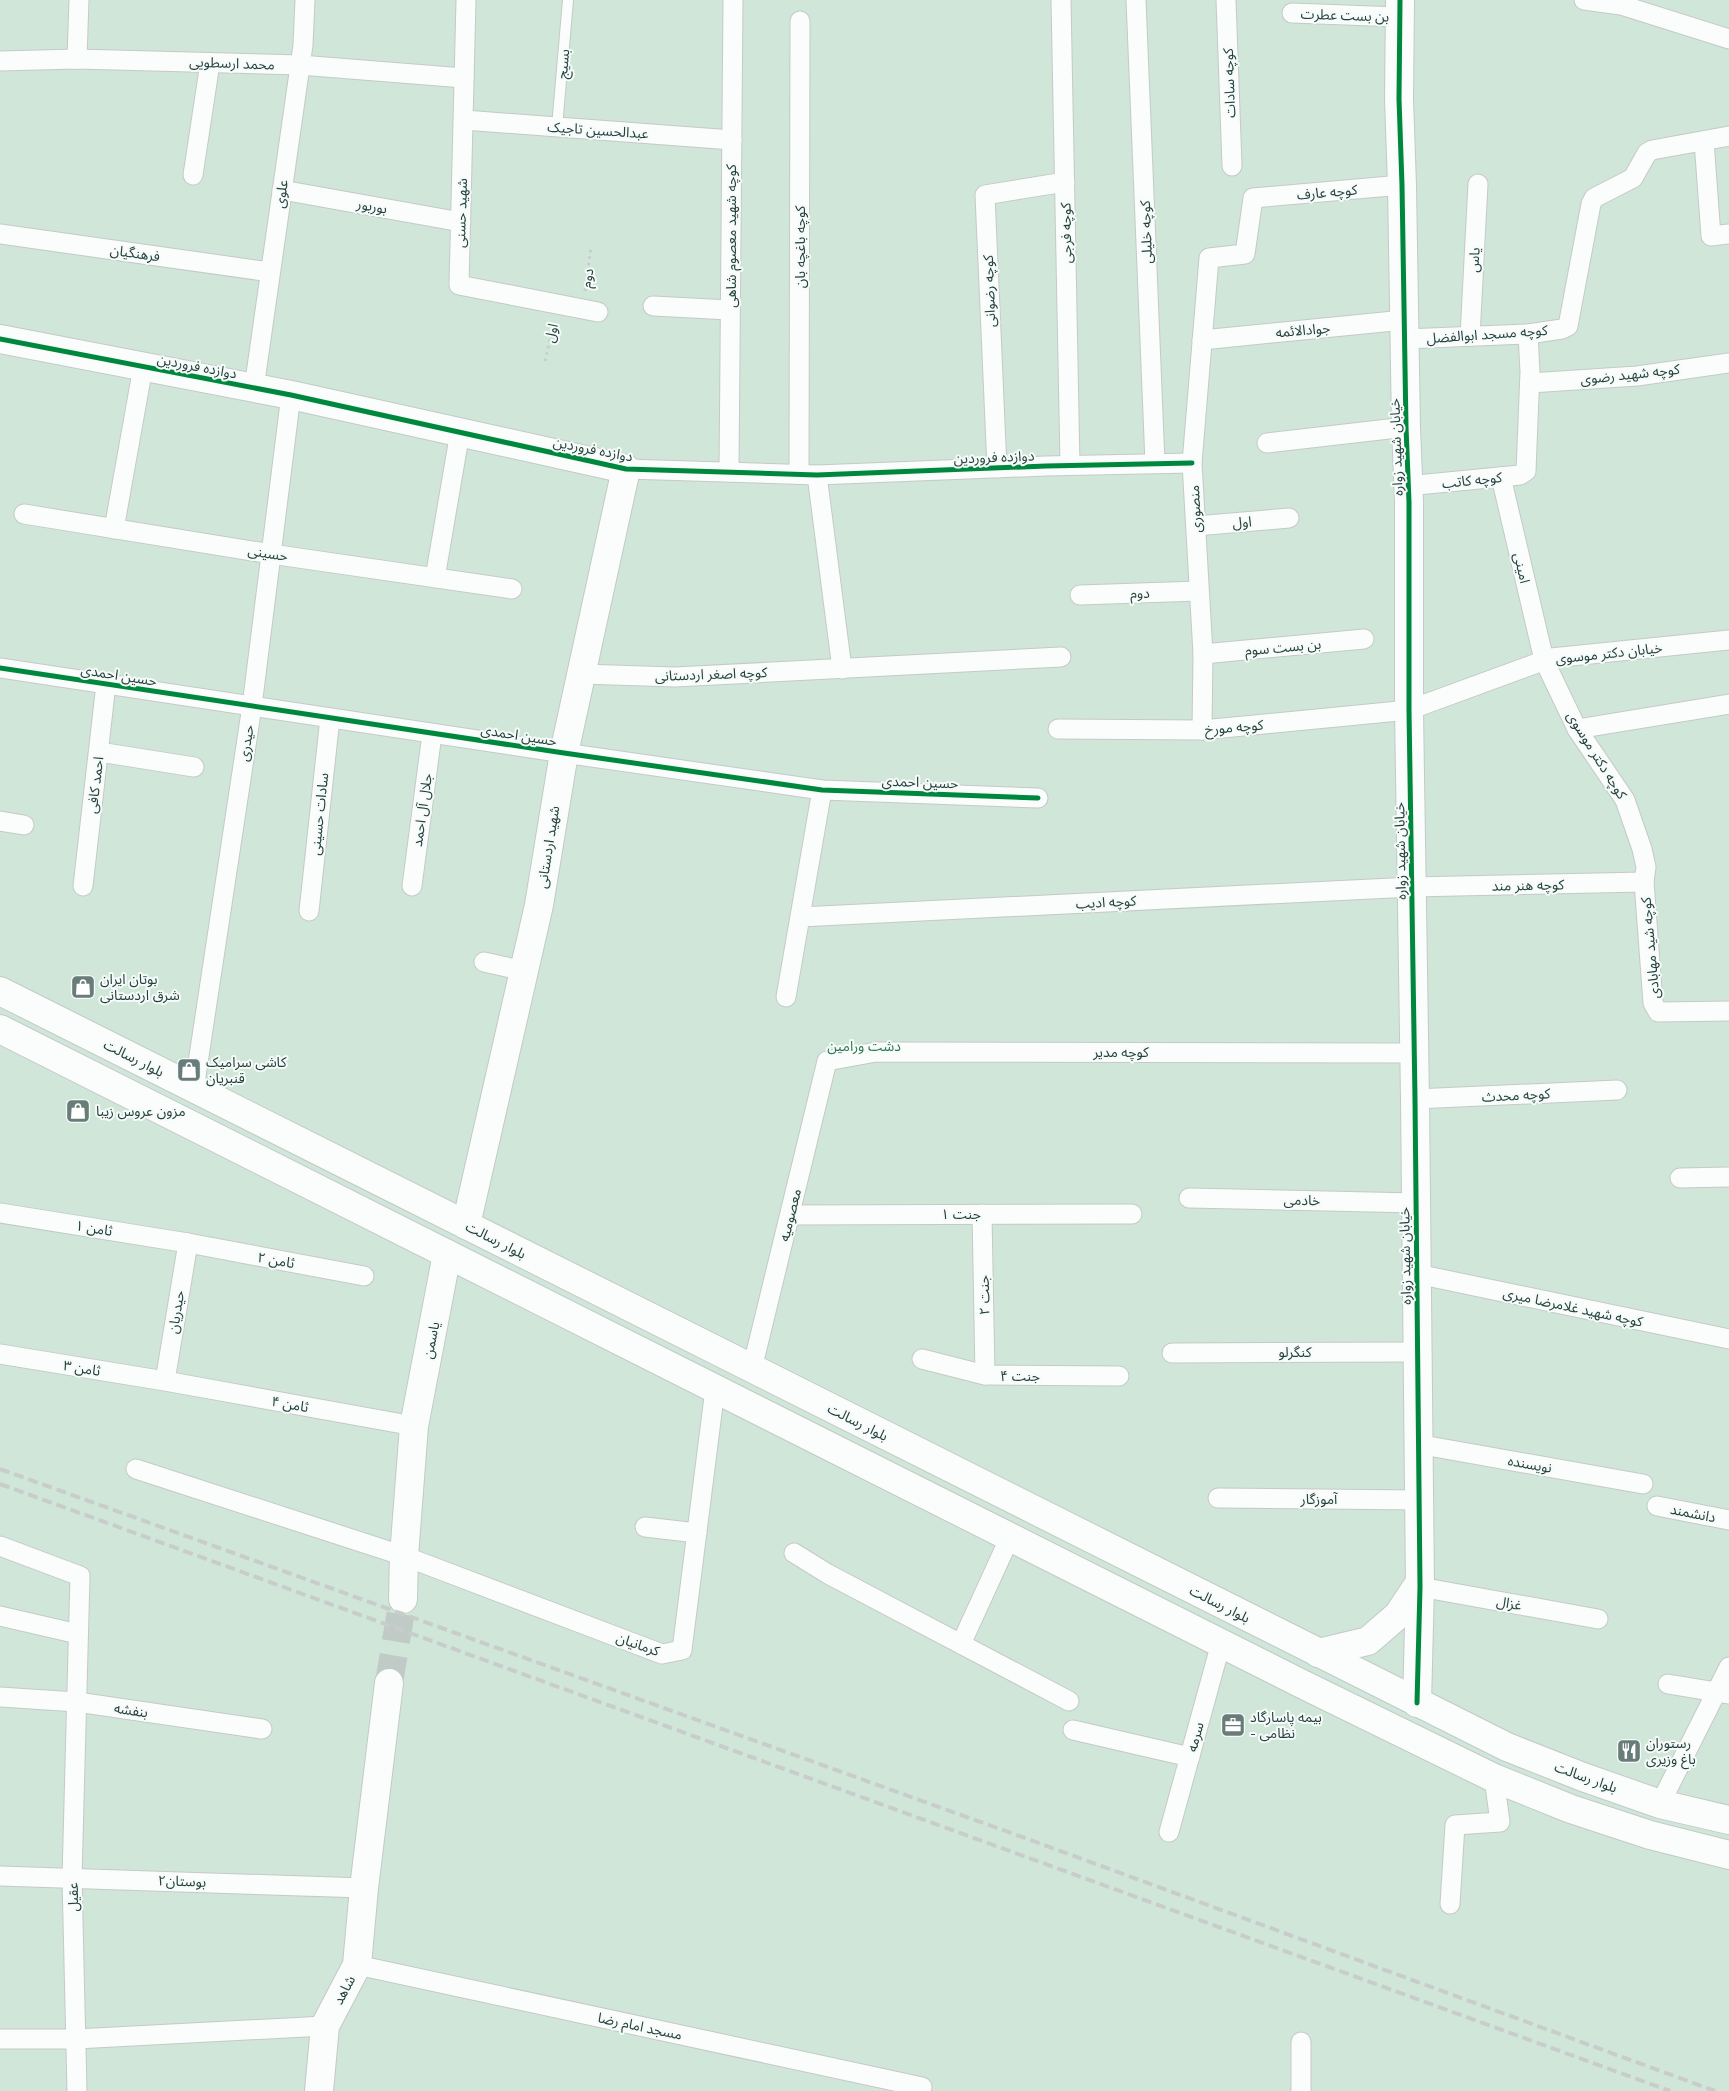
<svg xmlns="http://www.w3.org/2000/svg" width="1729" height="2091" font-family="'Nunito Sans','Noto Sans Arabic',sans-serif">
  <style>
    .green { fill: #d0e6d9 }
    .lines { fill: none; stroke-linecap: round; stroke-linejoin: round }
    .secondary-tunnel { stroke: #c0cbc8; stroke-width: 28; stroke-dasharray: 28 14; stroke-linecap: butt }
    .lane-casing { stroke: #c4cac8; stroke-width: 12 }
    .street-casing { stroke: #c4cac8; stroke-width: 21 }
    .secondary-casing { stroke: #c2cac8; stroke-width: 30 }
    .path { stroke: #c6cecd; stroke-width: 3; stroke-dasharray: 2.5 4; stroke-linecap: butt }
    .lane { stroke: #fbfcfc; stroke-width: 10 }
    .street { stroke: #fbfcfc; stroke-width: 19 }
    .secondary { stroke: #fbfcfc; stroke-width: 28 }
    .rail { stroke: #c8cdcc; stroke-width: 4; stroke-dasharray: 10 5; stroke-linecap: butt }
    .cycleway-casing { stroke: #f6fbf9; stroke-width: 8 }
    .cycleway { stroke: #00873e; stroke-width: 5 }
    .labels { text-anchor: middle; stroke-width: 4; stroke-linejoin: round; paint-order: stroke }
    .street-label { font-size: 14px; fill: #24413d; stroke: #f6fbf9 }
    .poi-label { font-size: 14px; fill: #24413d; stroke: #f6fbf9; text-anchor: start }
    .park-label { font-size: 14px; fill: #2d7954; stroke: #f6fbf9 }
  </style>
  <rect width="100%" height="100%" fill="#e7edeb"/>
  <!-- green -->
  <rect class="green" x="0" y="0" width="1729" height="2091"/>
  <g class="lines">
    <!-- secondary-tunnel -->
    <polyline class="secondary-tunnel" points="389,1683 403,1599"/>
    <defs>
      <polyline id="lane" points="557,127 568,0"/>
      <g id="street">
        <polyline points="466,0 459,285 598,312"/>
        <polyline points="1061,0 1070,465"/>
        <polyline points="1136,0 1155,463"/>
        <polyline points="1226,0 1232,166"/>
        <polyline points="1584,0 1621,5 1729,39"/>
        <polyline points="1292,13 1399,17"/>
        <polyline points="77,59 79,0"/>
        <polyline points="0,61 77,59 300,65 464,78"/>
        <polyline points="464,120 732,140"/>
        <polyline points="1704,141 1711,236 1729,234"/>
        <polyline points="193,175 210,63"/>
        <polyline points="282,190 461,222"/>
        <polyline points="0,234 270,272"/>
        <polyline points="653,306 730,310"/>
        <polyline points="1470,336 1478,184"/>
        <polyline points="1405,339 1528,334 1562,329 1568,326 1591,204 1594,198 1633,178 1647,153 1652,150 1729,136"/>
        <polyline points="1202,340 1404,320"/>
        <polyline points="1530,383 1637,376 1729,363"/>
        <polyline points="254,388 303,45 305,0"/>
        <polyline points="1267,443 1406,427"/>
        <polyline points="997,468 985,195 1065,182"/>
        <polyline points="626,469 817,475 1046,466 1192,463"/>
        <polyline points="729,472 733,0"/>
        <polyline points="799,474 800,21"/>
        <polyline points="817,475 842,669"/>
        <polyline points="1501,477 1544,660 1577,729 1625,800 1642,849 1646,867 1644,882 1653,1003 1658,1012 1729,1011"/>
        <polyline points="1417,485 1520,475 1526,471 1530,372 1528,334"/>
        <polyline points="24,514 271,554 512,589"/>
        <polyline points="1196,526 1289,518"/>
        <polyline points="114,529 143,367"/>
        <polyline points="435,578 460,432"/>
        <polyline points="1080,595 1199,591"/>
        <polyline points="1203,654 1364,639"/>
        <polyline points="0,668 564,753 822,790 1038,798"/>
        <polyline points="581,674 675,677 1061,657"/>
        <polyline points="1058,729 1202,730 1409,710 1551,658 1729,640"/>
        <polyline points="1577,729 1729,704"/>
        <polyline points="1202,730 1203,654 1192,463 1209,258 1245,254 1253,198 1402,185"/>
        <polyline points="99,752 194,767"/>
        <polyline points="0,821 24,825"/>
        <polyline points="83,886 106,684"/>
        <polyline points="412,886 432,734"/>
        <polyline points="309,911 330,718"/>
        <polyline points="800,917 1412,887 1644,882"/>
        <polyline points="484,962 524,971"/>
        <polyline points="786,997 822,790"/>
        <polyline points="194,1089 252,706 291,395"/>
        <polyline points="1415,1099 1617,1090"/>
        <polyline points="1680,1178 1729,1177"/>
        <polyline points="1189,1198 1416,1203"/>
        <polyline points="0,1213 188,1243 364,1276"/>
        <polyline points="982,1214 985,1375"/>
        <polyline points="790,1215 1132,1214"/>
        <polyline points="1417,1274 1729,1339"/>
        <polyline points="1172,1353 1417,1352"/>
        <polyline points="0,1354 165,1381 414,1426"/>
        <polyline points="922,1359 985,1375 1119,1376"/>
        <polyline points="752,1369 827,1061 876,1052 1414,1053"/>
        <polyline points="165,1381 188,1243"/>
        <polyline points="1417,1444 1643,1484"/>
        <polyline points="136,1469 404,1556 662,1654 682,1650 715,1389"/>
        <polyline points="1218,1498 1419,1500"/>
        <polyline points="1657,1506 1729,1520"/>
        <polyline points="645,1527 697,1533"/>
        <polyline points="0,1546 80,1576 72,1878 77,2091"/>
        <polyline points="794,1553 828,1574 1069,1701"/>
        <polyline points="1420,1587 1598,1619"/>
        <polyline points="0,1616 78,1634"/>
        <polyline points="961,1644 1010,1537"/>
        <polyline points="1668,1684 1728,1694"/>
        <polyline points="0,1697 77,1702 262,1729"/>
        <polyline points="1073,1730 1190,1757"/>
        <polyline points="1660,1804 1729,1667"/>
        <polyline points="1169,1832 1221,1643"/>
        <polyline points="0,1876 364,1888"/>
        <polyline points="1450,1904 1455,1825 1500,1822 1494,1778"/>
        <polyline points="357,1965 922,2087"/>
        <polyline points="0,2039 76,2039 325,2026"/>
        <polyline points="1301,2042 1301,2091"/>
      </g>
      <g id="secondary">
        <polyline points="1400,0 1399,99 1402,185 1406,427 1409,502 1409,710 1415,1099 1420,1587 1417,1703"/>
        <polyline points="0,339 291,395 626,469 564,753 539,905 466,1225"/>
        <polyline points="0,991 1507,1747 1583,1777 1660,1804 1729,1820"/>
        <polyline points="0,1029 1302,1684 1494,1778 1571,1809 1650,1835 1729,1855"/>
        <polyline points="403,1599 404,1556 414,1426 447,1254"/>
        <polyline points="1318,1653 1368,1641 1398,1615 1420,1582"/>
        <polyline points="319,2091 325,2026 357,1965 364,1888 389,1683"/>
      </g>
    </defs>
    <!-- lane casing -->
    <use href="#lane" class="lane-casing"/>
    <!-- street casing -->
    <use href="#street" class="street-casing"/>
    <!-- secondary casing -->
    <use href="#secondary" class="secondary-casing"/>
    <!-- path -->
    <g class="path">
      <polyline points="585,291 591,247"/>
      <polyline points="545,361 554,323"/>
    </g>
    <!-- lane -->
    <use href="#lane" class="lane"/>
    <!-- street -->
    <use href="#street" class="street"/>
    <!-- secondary -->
    <use href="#secondary" class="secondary"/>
    <!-- rail -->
    <g class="rail">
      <polyline points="0,1469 1025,1838 1715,2091"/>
      <polyline points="0,1484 1670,2091"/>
    </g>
    <defs>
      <g id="cycleway">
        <polyline points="1400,0 1399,99 1402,185 1406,427 1409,502 1409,710 1415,1099 1420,1587 1417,1703"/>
        <polyline points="0,339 291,395 626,469 817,475 1046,466 1192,463"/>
        <polyline points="0,668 564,753 822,790 1038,798"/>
      </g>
    </defs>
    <!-- cycleway casing -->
    <use href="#cycleway" class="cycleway-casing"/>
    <!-- cycleway -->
    <use href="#cycleway" class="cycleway"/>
  </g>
  <!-- icons -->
  <defs>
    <symbol id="shop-square" viewBox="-11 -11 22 22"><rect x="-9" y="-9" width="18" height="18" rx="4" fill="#687d7a" stroke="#f6fbf9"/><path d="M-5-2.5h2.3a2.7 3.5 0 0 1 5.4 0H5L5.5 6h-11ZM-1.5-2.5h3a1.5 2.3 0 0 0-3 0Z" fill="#fff"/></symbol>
    <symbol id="office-square" viewBox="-11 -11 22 22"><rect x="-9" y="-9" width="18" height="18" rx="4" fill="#687d7a" stroke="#f6fbf9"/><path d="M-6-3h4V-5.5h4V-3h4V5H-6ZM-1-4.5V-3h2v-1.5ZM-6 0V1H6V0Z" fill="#fff"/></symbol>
    <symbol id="restaurant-square" viewBox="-11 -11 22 22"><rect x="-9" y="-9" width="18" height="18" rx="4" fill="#687d7a" stroke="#f6fbf9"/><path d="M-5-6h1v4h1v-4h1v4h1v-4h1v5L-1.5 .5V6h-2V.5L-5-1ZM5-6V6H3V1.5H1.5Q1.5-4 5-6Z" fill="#fff"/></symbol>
  </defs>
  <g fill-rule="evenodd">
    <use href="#shop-square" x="69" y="973" width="28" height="28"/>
    <use href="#shop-square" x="175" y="1056" width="28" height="28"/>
    <use href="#shop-square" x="64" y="1097" width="28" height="28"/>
    <use href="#office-square" x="1219" y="1711" width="28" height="28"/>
    <use href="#restaurant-square" x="1615" y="1737" width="28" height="28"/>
  </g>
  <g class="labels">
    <!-- street labels -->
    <g class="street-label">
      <text transform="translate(1345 15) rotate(2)" y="5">بن بست عطرت</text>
      <text transform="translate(232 63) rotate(2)" y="5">محمد ارسطویی</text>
      <text transform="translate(563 64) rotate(-85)" y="5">بسیج</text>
      <text transform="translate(1229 83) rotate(-92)" y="5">کوچه سادات</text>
      <text transform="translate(598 130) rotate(4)" y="5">عبدالحسین تاجیک</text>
      <text transform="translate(1327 192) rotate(-5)" y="5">کوچه عارف</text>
      <text transform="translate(281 194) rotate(-82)" y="5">علوی</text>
      <text transform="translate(372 206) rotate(10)" y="5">بوربور</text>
      <text transform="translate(461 213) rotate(-88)" y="5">شهید حسنی</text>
      <text transform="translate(1146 232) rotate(-92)" y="5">کوچه خلیلی</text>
      <text transform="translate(1066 233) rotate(-91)" y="5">کوچه فرجی</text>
      <text transform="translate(731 236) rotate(-90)" y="5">کوچه شهید معصوم شاهی</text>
      <text transform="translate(800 247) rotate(-90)" y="5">کوچه باغچه بان</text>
      <text transform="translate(135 253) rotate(8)" y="5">فرهنگیان</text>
      <text transform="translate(1474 260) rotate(-87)" y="5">یاس</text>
      <text transform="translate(587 278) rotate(-81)" y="5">دوم</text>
      <text transform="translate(989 291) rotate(-92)" y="5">کوچه رضوانی</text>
      <text transform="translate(1303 330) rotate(-5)" y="5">جوادالائمه</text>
      <text transform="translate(551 333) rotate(-77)" y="5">اول</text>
      <text transform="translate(1487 334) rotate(-4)" y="5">کوچه مسجد ابوالفضل</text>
      <text transform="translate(197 366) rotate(11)" y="5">دوازده فروردین</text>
      <text transform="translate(1630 374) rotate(-6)" y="5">کوچه شهید رضوی</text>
      <text transform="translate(1396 447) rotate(-92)" y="5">خیابان شهید زواره</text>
      <text transform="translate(593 449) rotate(11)" y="5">دوازده فروردین</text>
      <text transform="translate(994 457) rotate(-2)" y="5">دوازده فروردین</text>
      <text transform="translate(1472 480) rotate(-6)" y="5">کوچه کاتب</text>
      <text transform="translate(1195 509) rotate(-93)" y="5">منصوری</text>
      <text transform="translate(1242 522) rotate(-5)" y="5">اول</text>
      <text transform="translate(268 553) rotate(9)" y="5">حسینی</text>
      <text transform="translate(1522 568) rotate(77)" y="5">امینی</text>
      <text transform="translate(1140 593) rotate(-2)" y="5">دوم</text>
      <text transform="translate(1283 647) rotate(-5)" y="5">بن بست سوم</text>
      <text transform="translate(1609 653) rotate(-6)" y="5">خیابان دکتر موسوی</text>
      <text transform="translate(711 674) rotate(-2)" y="5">کوچه اصغر اردستانی</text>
      <text transform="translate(119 675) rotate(9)" y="5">حسین احمدی</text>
      <text transform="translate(1234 727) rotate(-5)" y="5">کوچه مورخ</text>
      <text transform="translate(519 735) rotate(9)" y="5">حسین احمدی</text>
      <text transform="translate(246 743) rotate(-81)" y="5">حیدری</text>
      <text transform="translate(1597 755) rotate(58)" y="5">کوچه دکتر موسوی</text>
      <text transform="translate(920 782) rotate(2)" y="5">حسین احمدی</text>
      <text transform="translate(95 785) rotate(-83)" y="5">احمد کافی</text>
      <text transform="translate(422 810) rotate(-82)" y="5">جلال آل احمد</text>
      <text transform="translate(319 814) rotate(-84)" y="5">سادات حسینی</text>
      <text transform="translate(548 847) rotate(-81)" y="5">شهید اردستانی</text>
      <text transform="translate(1400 851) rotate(-91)" y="5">خیابان شهید زواره</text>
      <text transform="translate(1528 885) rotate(-1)" y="5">کوچه هنر مند</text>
      <text transform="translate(1106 902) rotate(-3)" y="5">کوچه ادیب</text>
      <text transform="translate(1650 948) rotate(-95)" y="5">کوچه شید مهابادی</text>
      <text x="1121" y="1057">کوچه مدیر</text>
      <text transform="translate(134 1058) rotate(27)" y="5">بلوار رسالت</text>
      <text transform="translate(1516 1095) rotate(-3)" y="5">کوچه محدث</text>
      <text transform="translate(1302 1200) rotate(1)" y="5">خادمی</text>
      <text x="961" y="1219">جنت ۱</text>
      <text transform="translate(790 1215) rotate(-76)" y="5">معصومیه</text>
      <text transform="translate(94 1228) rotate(9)" y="5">ثامن ۱</text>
      <text transform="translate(496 1240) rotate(27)" y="5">بلوار رسالت</text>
      <text transform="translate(1405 1256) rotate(-91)" y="5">خیابان شهید زواره</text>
      <text transform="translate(276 1260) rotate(10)" y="5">ثامن ۲</text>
      <text transform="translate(984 1295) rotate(-91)" y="5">جنت ۲</text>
      <text transform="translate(1573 1307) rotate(12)" y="5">کوچه شهید غلامرضا میری</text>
      <text transform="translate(176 1312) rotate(-81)" y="5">حیدریان</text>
      <text transform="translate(431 1340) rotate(-79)" y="5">یاسمن</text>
      <text x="1295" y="1357">کنگرلو</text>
      <text transform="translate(82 1368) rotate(9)" y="5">ثامن ۳</text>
      <text x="1020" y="1381">جنت ۴</text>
      <text transform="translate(290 1404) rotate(10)" y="5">ثامن ۴</text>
      <text transform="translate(858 1422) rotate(27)" y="5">بلوار رسالت</text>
      <text transform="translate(1530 1464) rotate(10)" y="5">نویسنده</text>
      <text x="1319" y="1504">آموزگار</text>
      <text transform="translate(1693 1513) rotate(11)" y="5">دانشمند</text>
      <text transform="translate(1509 1603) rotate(10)" y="5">غزال</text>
      <text transform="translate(1220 1604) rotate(27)" y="5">بلوار رسالت</text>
      <text transform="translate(638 1644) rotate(19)" y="5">کرمانیان</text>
      <text transform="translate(131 1710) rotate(8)" y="5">بنفشه</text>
      <text transform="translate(1195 1737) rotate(-75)" y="5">سرمه</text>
      <text transform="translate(1586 1777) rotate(20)" y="5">بلوار رسالت</text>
      <text transform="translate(182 1881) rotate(2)" y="5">بوستان۲</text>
      <text transform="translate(73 1897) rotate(-91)" y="5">عقیل</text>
      <text transform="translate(344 1990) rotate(-62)" y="5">شاهد</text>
      <text transform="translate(640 2026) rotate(12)" y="5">مسجد امام رضا</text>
    </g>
    <!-- poi labels -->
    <g class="poi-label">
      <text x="100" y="984">بوتان ایران<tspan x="100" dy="16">شرق اردستانی</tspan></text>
      <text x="206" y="1067">کاشی سرامیک<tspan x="206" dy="16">قنبریان</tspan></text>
      <text x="96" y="1116">مزون عروس زیبا</text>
      <text x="1250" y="1722">بیمه پاسارگاد<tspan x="1250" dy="16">- نظامی</tspan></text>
      <text x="1646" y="1748">رستوران<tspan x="1646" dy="16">باغ وزیری</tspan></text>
    </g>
    <!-- park labels -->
    <g class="park-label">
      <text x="864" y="1051">دشت ورامین</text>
    </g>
  </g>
</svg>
